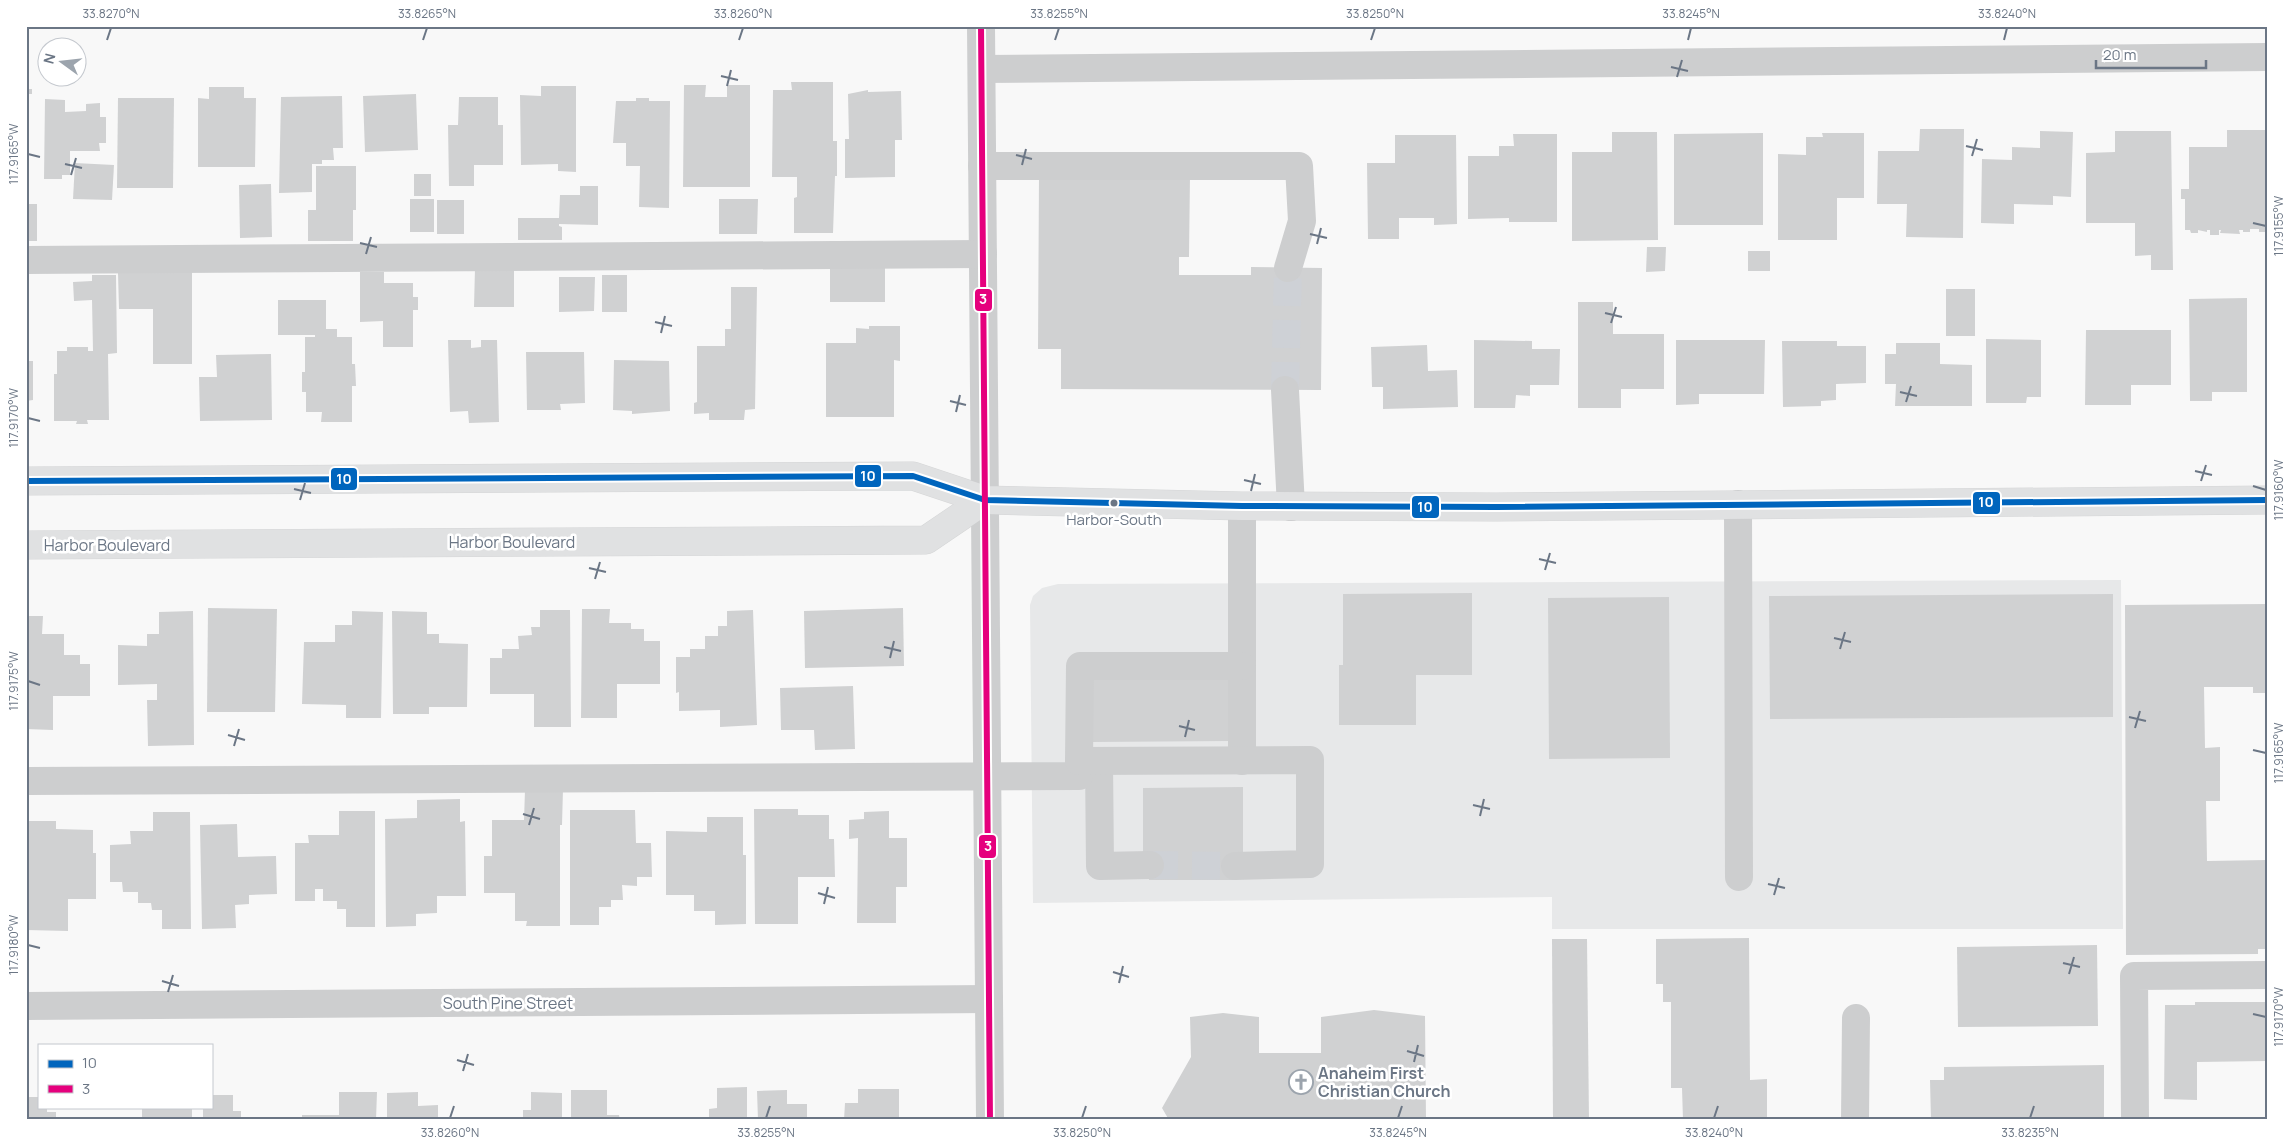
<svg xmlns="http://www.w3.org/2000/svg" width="2293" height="1146" font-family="Manrope,sans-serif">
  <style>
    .built { fill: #e7e8e9 }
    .building { fill: #d0d1d2 }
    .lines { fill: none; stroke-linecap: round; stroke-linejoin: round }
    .minor-tunnel { stroke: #ced1d6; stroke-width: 28; stroke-dasharray: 28 14; stroke-linecap: butt }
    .major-casing { stroke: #d5d6d7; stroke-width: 29 }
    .minor { stroke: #cdcecf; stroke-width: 28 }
    .major { stroke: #e0e1e2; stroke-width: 28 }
    .bus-1-casing { stroke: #fff; stroke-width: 10 }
    .bus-2-casing { stroke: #fff; stroke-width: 10 }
    .bus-1 { stroke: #0065bd; stroke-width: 6 }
    .bus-2 { stroke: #e5007d; stroke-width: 6 }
    .ticks { fill: none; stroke: #6b7685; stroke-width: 2 }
    .bus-dot { fill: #6b7685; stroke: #fff; stroke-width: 2 }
    .labels { text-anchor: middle; stroke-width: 5; stroke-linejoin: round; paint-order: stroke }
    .bus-label { font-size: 15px; fill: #6b7685; stroke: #fff }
    .street-label { font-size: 16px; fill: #6b7685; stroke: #fff }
    .poi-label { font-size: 16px; font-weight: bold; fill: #6b7685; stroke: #fff; text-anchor: start }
    .line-badge { stroke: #fff; stroke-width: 2 }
    .badge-label { font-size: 14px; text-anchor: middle; font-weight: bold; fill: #fff }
    .neatline { fill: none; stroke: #6b7685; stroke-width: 2 }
    .ticks-label { font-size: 12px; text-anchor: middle; fill: #6b7685 }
  </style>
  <rect width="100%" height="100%" fill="#f8f8f8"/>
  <!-- built -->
  <polygon class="built" points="2121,580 2123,929 1552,929 1552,897 1033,903 1030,605 1033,596 1042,588 1058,584"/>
  <!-- building -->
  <g class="building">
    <polygon points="791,82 833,82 833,141 837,141 837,176 835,176 833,233 794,233 794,198 797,197 797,177 772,177 773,90 792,90"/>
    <polygon points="684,85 706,85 705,97 727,97 727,85 750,85 750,187 683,187"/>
    <polygon points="541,86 576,86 576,172 558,171 558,164 521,165 520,95 541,96"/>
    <polygon points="209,87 244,87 244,98 256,98 255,167 198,167 198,98 209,99"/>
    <rect x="26" y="89" width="6" height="5"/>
    <polygon points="868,90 868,92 901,91 902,140 895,140 895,177 845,178 845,139 849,139 848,94"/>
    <polygon points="416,94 418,150 365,152 363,96"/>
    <polygon points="342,96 343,148 333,148 334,160 322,160 322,164 312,164 312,192 279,193 281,97"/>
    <polygon points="459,97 498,97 498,125 503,125 503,165 474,165 474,186 449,186 448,125 458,125"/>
    <polygon points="118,98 174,98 173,188 117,188"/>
    <polygon points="636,98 649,98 649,101 670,101 669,208 639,207 640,166 626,166 626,143 613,143 616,101 636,101"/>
    <polygon points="45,99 65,100 65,112 86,111 86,104 100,103 100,117 106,117 106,143 99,143 100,151 70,151 70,175 62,175 62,179 44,179"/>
    <polygon points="1920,129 1964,129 1963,238 1906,237 1907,204 1877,204 1878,151 1919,151"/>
    <polygon points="2227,130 2267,130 2267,232 2259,232 2259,229 2250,229 2250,232 2243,232 2243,230 2239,230 2240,234 2220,233 2221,230 2219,230 2219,235 2210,235 2210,230 2207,230 2207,232 2198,230 2198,233 2191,233 2190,230 2185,230 2185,199 2181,199 2181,189 2189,189 2189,147 2227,147"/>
    <polygon points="2040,131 2073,132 2071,197 2053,196 2053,205 2014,204 2014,224 1981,223 1982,159 2012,160 2012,147 2040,148"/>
    <polygon points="2115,131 2171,131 2173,270 2151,270 2151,255 2135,256 2135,223 2086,223 2086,153 2115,152"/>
    <polygon points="1612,132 1657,132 1658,240 1572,241 1572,152 1612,152"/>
    <polygon points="1763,133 1763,225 1674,225 1674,134"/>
    <polygon points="1822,133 1864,133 1864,198 1837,198 1837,240 1778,240 1778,154 1806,155 1806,137 1823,137"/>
    <polygon points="1513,134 1557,134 1557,222 1509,222 1509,218 1468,219 1468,156 1499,156 1499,146 1514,146"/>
    <polygon points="1395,135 1456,135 1457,224 1434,225 1434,218 1399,218 1399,239 1368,239 1367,163 1395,163"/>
    <polygon points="75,163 114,165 112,200 73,199"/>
    <polygon points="316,166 356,166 356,210 353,210 353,241 308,241 308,210 316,210"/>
    <rect x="414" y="174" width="17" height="22"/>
    <polygon points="1039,175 1190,176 1189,257 1179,257 1179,275 1251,275 1251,267 1322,268 1321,390 1061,389 1061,349 1038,349"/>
    <polygon points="271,184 272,237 240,238 239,185"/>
    <polygon points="580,186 598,186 598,225 559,224 559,226 562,227 562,240 518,240 518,218 559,218 560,195 580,195"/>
    <rect x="410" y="199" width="24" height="33"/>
    <polygon points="719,199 758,199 757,234 719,234"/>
    <rect x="437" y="200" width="27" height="34"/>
    <rect x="26" y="204" width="11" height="37"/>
    <polygon points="1647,247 1666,247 1665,271 1646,272"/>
    <rect x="1748" y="251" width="22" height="20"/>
    <rect x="830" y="264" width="55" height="38"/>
    <polygon points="475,268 514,268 514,307 474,307"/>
    <polygon points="192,272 192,364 153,364 153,309 119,309 118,273"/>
    <polygon points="360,272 384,272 384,283 413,283 413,297 418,297 418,310 413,310 413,347 383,347 383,321 360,322"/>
    <polygon points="92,275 116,275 117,353 108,354 109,420 87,420 88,424 76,424 77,421 54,421 54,374 57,374 57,351 67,351 67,347 88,347 88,351 93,351 92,300 74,301 73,282 92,281"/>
    <rect x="602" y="275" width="25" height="37"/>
    <polygon points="559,277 595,277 594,311 559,312"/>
    <polygon points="731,287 757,287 755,409 745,410 744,420 709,420 709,413 694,414 694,403 697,402 697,346 725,346 725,329 731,329"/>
    <rect x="1946" y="289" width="29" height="47"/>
    <polygon points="2247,298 2247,392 2212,392 2212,401 2190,401 2189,299"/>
    <polygon points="278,300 326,300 326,329 337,329 337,337 352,337 352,364 355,364 356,386 352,386 352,422 321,422 322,412 306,412 306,392 302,392 302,372 305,372 305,337 315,337 315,335 278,335"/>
    <polygon points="1578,302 1613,302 1613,334 1664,334 1664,389 1621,389 1621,408 1578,408"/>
    <polygon points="869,326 900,326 900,361 894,360 894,417 826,417 826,343 856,343 856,328 869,329"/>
    <polygon points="2086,330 2171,330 2171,385 2131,385 2131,405 2085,405"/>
    <polygon points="1986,339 2041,340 2041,397 2027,397 2026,403 1986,403"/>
    <polygon points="448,340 471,340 471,348 481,347 481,340 497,340 499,422 469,423 468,411 450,412"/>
    <polygon points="1474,340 1532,341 1532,349 1560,349 1559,385 1530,385 1530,396 1516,395 1515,408 1474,408"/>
    <polygon points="1676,340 1765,340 1764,394 1699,394 1699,404 1676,405"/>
    <polygon points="1782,341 1837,341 1837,346 1866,346 1866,383 1836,384 1836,400 1821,401 1821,406 1783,407"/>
    <polygon points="1896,343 1940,343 1940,364 1972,365 1972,406 1895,406 1896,384 1885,384 1885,354 1896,354"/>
    <polygon points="1427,345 1428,371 1457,370 1458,407 1383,409 1383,387 1372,387 1371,347"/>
    <polygon points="526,352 584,352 585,403 560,404 561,410 527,410"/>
    <polygon points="271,354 272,420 200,421 199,377 217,377 216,355"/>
    <polygon points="614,360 669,361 670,411 632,414 632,411 613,410"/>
    <polygon points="26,361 33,361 33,400 26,401"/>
    <polygon points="1472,593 1472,675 1416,675 1416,725 1339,725 1339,665 1343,665 1343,594"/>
    <polygon points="2113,594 2113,717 1770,719 1769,596"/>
    <polygon points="1669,597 1670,758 1549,759 1548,598"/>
    <polygon points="2267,604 2267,693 2253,693 2253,687 2204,687 2205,748 2220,747 2220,801 2206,801 2207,861 2267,860 2267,949 2258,949 2258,954 2126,955 2125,605"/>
    <polygon points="208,608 277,609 275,712 207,712"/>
    <polygon points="903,608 904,666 805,668 804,611"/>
    <polygon points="582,609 610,609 609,623 631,623 631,629 644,629 644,641 660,641 660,684 617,684 617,718 581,718"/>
    <polygon points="540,610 570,610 571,727 534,727 534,694 490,694 490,658 502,658 502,649 519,649 518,636 532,635 531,627 540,627"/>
    <polygon points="753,610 757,725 720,727 720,710 679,711 679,692 676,693 676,657 690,657 690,649 705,649 705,636 718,636 718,626 727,626 727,611"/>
    <polygon points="193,611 194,745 148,746 147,700 157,700 157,684 118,685 118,645 147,646 147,634 159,634 159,612"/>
    <polygon points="352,611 383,612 381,718 346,718 346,705 302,704 304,642 335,642 335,625 352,625"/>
    <polygon points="392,611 427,612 427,634 439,634 439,643 468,644 467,707 429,707 429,714 393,714"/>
    <polygon points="26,616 43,616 42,634 64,634 64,655 80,655 80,664 90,664 90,696 53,696 53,730 26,729"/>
    <polygon points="1229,676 1229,741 1093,742 1092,678"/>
    <polygon points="853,686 855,749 815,750 814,730 781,730 780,688"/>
    <polygon points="1243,787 1243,853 1235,866 1235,880 1149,880 1150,853 1143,853 1143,788"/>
    <polygon points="563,789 562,825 560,825 560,926 526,926 527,921 515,921 515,893 484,893 484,856 492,856 492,820 524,820 525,790"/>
    <polygon points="460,799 460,822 465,821 466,896 437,896 437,913 416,914 416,926 386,927 385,819 417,818 417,800"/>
    <polygon points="754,809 798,809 798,815 829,815 829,839 834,839 835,877 798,877 798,924 755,924"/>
    <polygon points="570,810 635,810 636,843 651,843 652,877 637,877 637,886 622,885 623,900 611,900 611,907 599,907 599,925 570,925"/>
    <polygon points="339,811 375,811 375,927 346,927 346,909 337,909 337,901 323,901 323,889 315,889 315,901 295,901 295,843 309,843 308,835 339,835"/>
    <polygon points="889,811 889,838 907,838 907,887 896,887 896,923 857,923 858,838 849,839 849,820 864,819 864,812"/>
    <polygon points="153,812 190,812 191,929 162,929 162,910 152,910 151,903 138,903 138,892 123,892 122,882 110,882 110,845 131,844 130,831 153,831"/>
    <polygon points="707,817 743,817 743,855 746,855 746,924 715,925 715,911 694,911 694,895 666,895 666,831 707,832"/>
    <polygon points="26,821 56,821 56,829 93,830 93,853 96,853 96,899 68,899 68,931 26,930"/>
    <polygon points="237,824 238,857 276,856 277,894 249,895 249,904 235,905 236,928 202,929 200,825"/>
    <polygon points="1749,938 1750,1080 1767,1079 1767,1120 1683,1120 1682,1088 1671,1088 1671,1002 1663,1002 1663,984 1656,984 1656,939"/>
    <polygon points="1552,939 1587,939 1589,1120 1553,1120"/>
    <polygon points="2097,945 2098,1026 1958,1027 1957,947"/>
    <polygon points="2195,1002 2267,1002 2267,1061 2197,1062 2197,1100 2164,1099 2165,1005 2195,1005"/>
    <polygon points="1374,1010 1425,1016 1426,1120 1169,1120 1162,1108 1191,1057 1190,1017 1223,1013 1259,1017 1259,1053 1321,1053 1321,1017"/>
    <polygon points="2104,1065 2104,1120 1931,1120 1930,1080 1944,1080 1944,1067"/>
    <polygon points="747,1087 747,1120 694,1120 694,1117 709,1117 709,1109 717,1108 717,1088"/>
    <polygon points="858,1089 899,1089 899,1120 844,1120 845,1103 858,1103"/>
    <polygon points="571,1090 607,1090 607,1115 619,1115 620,1120 571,1120"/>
    <polygon points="787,1090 787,1104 807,1104 807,1120 758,1120 757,1091"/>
    <polygon points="339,1092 377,1092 376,1120 302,1120 302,1115 339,1115"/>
    <polygon points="418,1092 418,1106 438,1105 438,1120 387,1120 387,1093"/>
    <polygon points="531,1092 562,1093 562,1120 482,1120 482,1117 523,1117 523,1110 531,1110"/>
    <polygon points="211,1095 233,1095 233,1111 241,1111 241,1120 203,1120 203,1107 211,1107"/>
    <polygon points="26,1097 39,1097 39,1107 47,1107 47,1112 56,1112 56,1120 26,1120"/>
    <rect x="142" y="1107" width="50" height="13"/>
  </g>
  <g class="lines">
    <!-- minor-tunnel -->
    <g class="minor-tunnel">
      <polyline points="1285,390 1288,268"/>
      <polyline points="1150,865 1235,866"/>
    </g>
    <defs>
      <g id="major">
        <polyline points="26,481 913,476 985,500 1242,506 1496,507 2267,500"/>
        <polyline points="26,545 926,540 985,500"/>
      </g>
    </defs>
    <!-- major casing -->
    <use href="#major" class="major-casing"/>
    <!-- minor -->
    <g class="minor">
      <polyline points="981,26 990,1120"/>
      <polyline points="982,69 2267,57"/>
      <polyline points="982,166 1299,166 1302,221 1288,268"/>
      <polyline points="26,260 983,254"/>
      <polyline points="1285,390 1291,507"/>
      <polyline points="1738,504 1739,877"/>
      <polyline points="1099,761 1100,866 1150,865"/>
      <polyline points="1242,761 1242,506"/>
      <polyline points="26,781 1079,776 1079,761"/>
      <polyline points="1235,866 1310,864 1310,760 1079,761 1080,666 1242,666"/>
      <polyline points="26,1006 989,999"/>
      <polyline points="1855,1120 1856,1018"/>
      <polyline points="2135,1120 2134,976 2267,975"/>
    </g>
    <!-- major -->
    <use href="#major" class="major"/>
    <defs>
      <polyline id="bus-1" points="26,481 913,476 985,500 1242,506 1496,507 2267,500"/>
      <polyline id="bus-2" points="981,26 990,1120"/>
    </defs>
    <!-- bus-1 casing -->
    <use href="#bus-1" class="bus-1-casing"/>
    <!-- bus-2 casing -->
    <use href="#bus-2" class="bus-2-casing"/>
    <!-- bus-1 -->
    <use href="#bus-1" class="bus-1"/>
    <!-- bus-2 -->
    <use href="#bus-2" class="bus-2"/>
  </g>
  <!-- ticks -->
  <path class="ticks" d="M107,40L111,28M423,40L427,28M739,40L743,28M1055,40L1059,28M1371,40L1375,28M1688,40L1691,28M2004,40L2007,28M1671,67L1688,71M721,76L738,80M1677,77L1682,60M727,86L731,70M1966,146L1983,150M28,154L40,157M1016,155L1032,159M1972,156L1977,139M65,164L82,168M1022,165L1026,149M71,175L76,158M2253,223L2266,226M1310,234L1327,238M360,243L377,247M1317,244L1321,228M366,254L371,237M1605,313L1622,317M655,322L672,326M1611,323L1616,307M661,333L665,316M1900,392L1917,396M950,401L966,405M1906,402L1911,386M956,412L960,395M28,418L40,421M2195,471L2212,475M1244,480L1261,484M2201,481L2206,465M2253,486L2266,490M294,489L311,493M1251,491L1255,474M300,500L305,483M1539,559L1556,563M589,568L606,572M1545,570L1550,553M595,579L600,562M1834,638L1851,642M884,647L901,651M1840,649L1845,632M890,658L894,641M28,681L40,685M2129,717L2146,721M1179,726L1195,730M2135,728L2140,711M228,735L245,740M1185,737L1189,720M234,746L239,729M2253,750L2266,753M1473,805L1490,809M523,814L540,819M1480,816L1484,799M529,825L534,808M1768,884L1785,888M818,893L835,898M1774,895L1779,878M824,904L828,887M28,945L40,948M2063,963L2080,967M1113,972L1129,977M2069,974L2074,957M162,981L179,986M1119,983L1123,966M168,992L173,975M2253,1014L2266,1017M1407,1051L1424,1056M457,1060L474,1065M1414,1062L1418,1045M463,1071L468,1054M450,1118L454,1106M766,1118L770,1106M1082,1118L1086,1106M1398,1118L1402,1106M1714,1118L1718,1106M2030,1118L2034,1106"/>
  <!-- icons -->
  <defs>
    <symbol id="church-ring" viewBox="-11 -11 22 22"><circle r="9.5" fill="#fff" stroke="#9ca4ad" stroke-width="1.5"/><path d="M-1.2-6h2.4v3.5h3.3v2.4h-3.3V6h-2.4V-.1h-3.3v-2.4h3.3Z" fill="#9ca4ad"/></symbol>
  </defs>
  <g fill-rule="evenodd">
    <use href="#church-ring" x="1287" y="1068" width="28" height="28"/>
  </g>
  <!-- markers -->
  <circle class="bus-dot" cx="1114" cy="503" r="4.5"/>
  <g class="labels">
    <!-- bus labels -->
    <g class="bus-label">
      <text x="1114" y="525">Harbor-South</text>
    </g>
    <!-- street labels -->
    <g class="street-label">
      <text x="512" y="548">Harbor Boulevard</text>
      <text x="107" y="551">Harbor Boulevard</text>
      <text x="508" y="1009">South Pine Street</text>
    </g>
    <!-- poi labels -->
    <g class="poi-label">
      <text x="1318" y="1079">Anaheim First<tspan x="1318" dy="18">Christian Church</tspan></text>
    </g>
  </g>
  <g class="line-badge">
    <rect x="974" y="288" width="19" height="24" rx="5" fill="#e5007d"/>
    <rect x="854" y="464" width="28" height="24" rx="5" fill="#0065bd"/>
    <rect x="330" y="467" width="28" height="24" rx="5" fill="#0065bd"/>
    <rect x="1972" y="491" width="29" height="24" rx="5" fill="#0065bd"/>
    <rect x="1411" y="495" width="29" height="24" rx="5" fill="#0065bd"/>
    <rect x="978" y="834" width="19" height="25" rx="5" fill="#e5007d"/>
  </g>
  <g class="badge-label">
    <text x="983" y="304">3</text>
    <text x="868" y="481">10</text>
    <text x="344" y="484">10</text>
    <text x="1986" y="507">10</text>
    <text x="1425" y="512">10</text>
    <text x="988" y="851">3</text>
  </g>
  <!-- border -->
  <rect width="2293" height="1146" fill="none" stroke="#ffffff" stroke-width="55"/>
  <!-- legend -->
  <rect x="38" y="1044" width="175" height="65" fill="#ffffff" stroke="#c4c8ce"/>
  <rect x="48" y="1060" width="25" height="8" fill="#0065bd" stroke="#c4c8ce"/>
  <text x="82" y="1068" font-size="15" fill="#6b7685">10</text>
  <rect x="48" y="1085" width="25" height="8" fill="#e5007d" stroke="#c4c8ce"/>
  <text x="82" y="1094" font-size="15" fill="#6b7685">3</text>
  <!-- north arrow -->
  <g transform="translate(62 62) rotate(285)"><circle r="24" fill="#ffffff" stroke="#c4c8ce"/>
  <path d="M0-4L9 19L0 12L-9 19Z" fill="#9ca4ad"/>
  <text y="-8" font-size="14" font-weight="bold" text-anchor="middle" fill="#6b7685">N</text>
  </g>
  <!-- scale -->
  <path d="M2096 60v8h110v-8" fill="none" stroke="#6b7685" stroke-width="2.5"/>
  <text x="2103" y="60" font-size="15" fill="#6b7685" stroke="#ffffff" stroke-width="4" paint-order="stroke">20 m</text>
  <rect x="28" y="28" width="2238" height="1090" class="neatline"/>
  <g class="ticks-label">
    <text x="111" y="18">33.8270°N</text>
    <text x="427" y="18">33.8265°N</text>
    <text x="743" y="18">33.8260°N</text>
    <text x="1059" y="18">33.8255°N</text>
    <text x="1375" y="18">33.8250°N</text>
    <text x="1691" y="18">33.8245°N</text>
    <text x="2007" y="18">33.8240°N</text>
    <text transform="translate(14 154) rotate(-90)" y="4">117.9165°W</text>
    <text transform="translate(2279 226) rotate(-90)" y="4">117.9155°W</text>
    <text transform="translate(14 418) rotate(-90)" y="4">117.9170°W</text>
    <text transform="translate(2279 490) rotate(-90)" y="4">117.9160°W</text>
    <text transform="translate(14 681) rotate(-90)" y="4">117.9175°W</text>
    <text transform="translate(2279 753) rotate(-90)" y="4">117.9165°W</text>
    <text transform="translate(14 945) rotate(-90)" y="4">117.9180°W</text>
    <text transform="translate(2279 1017) rotate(-90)" y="4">117.9170°W</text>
    <text x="450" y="1137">33.8260°N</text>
    <text x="766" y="1137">33.8255°N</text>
    <text x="1082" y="1137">33.8250°N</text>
    <text x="1398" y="1137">33.8245°N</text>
    <text x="1714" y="1137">33.8240°N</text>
    <text x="2030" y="1137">33.8235°N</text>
  </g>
</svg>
